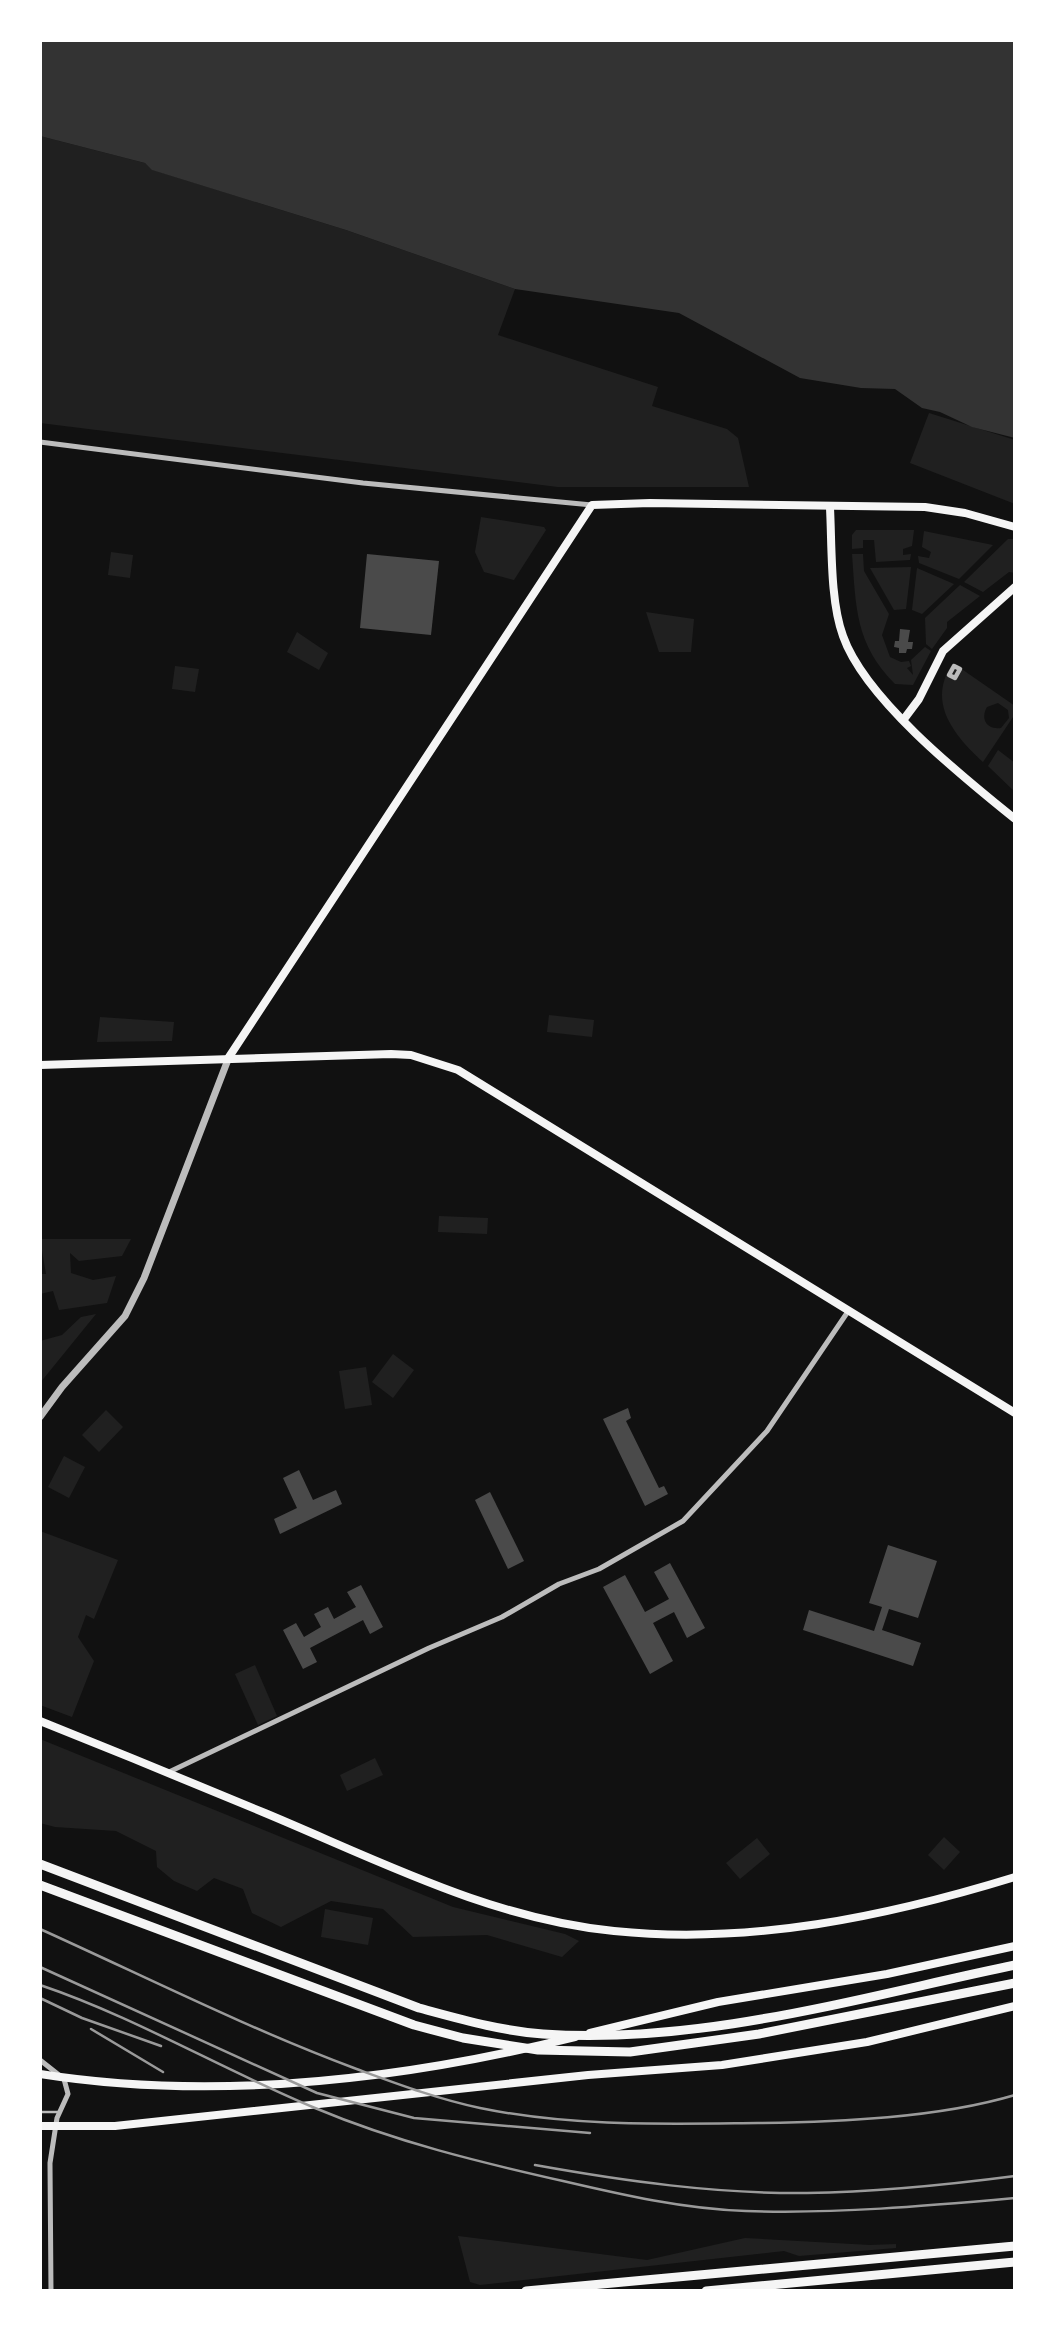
<svg xmlns="http://www.w3.org/2000/svg" width="1055" height="2331" font-family="'Work Sans',sans-serif">
  <style>
    .green { fill: #202020; fill-rule: evenodd }
    .water { fill: #333 }
    .building { fill: #4a4a4a }
    .lines { fill: none; stroke-linecap: round; stroke-linejoin: round }
    .service { stroke: #bcbcbc; stroke-width: 2.5 }
    .pedestrian { stroke: #bcbcbc; stroke-width: 4.5 }
    .minor { stroke: #bcbcbc; stroke-width: 5 }
    .tertiary { stroke: #bcbcbc; stroke-width: 7 }
    .secondary { stroke: #f5f5f5; stroke-width: 8 }
    .primary { stroke: #f5f5f5; stroke-width: 9 }
    .rail { stroke: #9a9a9a; stroke-width: 2.5 }
  </style>
  <rect width="100%" height="100%" fill="#111"/>
  <!-- green -->
  <g class="green">
    <polygon points="40,136 145,163 153,170 346,230 515,289 498,335 658,387 652,406 727,429 738,438 749,487 558,487 40,423"/>
    <polygon points="929,413 1015,440 1015,504 910,463"/>
    <polygon points="481,517 544,527 546,530 514,580 484,572 475,552"/>
    <polygon points="856,530 914,530 912,546 903,549 903,555 911,554 910,560 876,562 874,540 863,540 863,548 852,549 852,535"/>
    <polygon points="924,531 993,545 959,579 919,563 918,556 929,558 931,552 922,547"/>
    <polygon points="1008,539 1015,539 1015,573 1009,572 983,592 964,582"/>
    <polygon points="111,552 133,555 130,578 108,575"/>
    <path d="M852,554H863L864,571L889,614L882,635L890,657L901,662L909,661L911,666L907,668L913,675L911,660L925,647L931,651L913,685L895,684C855,644 856,607 852,554Z"/>
    <polygon points="911,567 906,609 894,610 870,568"/>
    <polygon points="917,568 954,584 922,614 912,610"/>
    <polygon points="960,585 980,596 947,622 947,628 932,649 926,644 925,618"/>
    <polygon points="646,612 694,619 691,652 659,652"/>
    <polygon points="297,632 328,653 319,670 287,652"/>
    <path d="M953,663L1015,706V714L983,762C954,735 926,702 953,663ZM998,703L1008,710L1009,718L1001,728C987,730 980,719 987,707Z"/>
    <polygon points="175,666 199,669 195,692 172,689"/>
    <polygon points="998,750 1015,763 1015,792 988,766"/>
    <polygon points="549,1015 594,1020 592,1037 547,1032"/>
    <polygon points="100,1017 174,1022 172,1041 97,1042"/>
    <polygon points="439,1216 488,1218 487,1234 438,1232"/>
    <polygon points="40,1239 131,1239 122,1256 79,1261 70,1253 71,1273 93,1280 116,1276 107,1303 59,1310 53,1291 40,1294 40,1274 46,1274"/>
    <polygon points="96,1314 40,1383 40,1341 62,1335 81,1317"/>
    <polygon points="393,1354 414,1370 393,1398 372,1382"/>
    <polygon points="366,1367 372,1405 345,1409 339,1371"/>
    <polygon points="106,1410 123,1427 99,1452 82,1435"/>
    <polygon points="64,1456 85,1467 69,1498 48,1487"/>
    <polygon points="40,1531 118,1560 94,1619 86,1615 78,1637 94,1661 72,1717 40,1705"/>
    <polygon points="255,1665 277,1716 258,1725 235,1674"/>
    <polygon points="40,1739 453,1907 565,1934 579,1941 562,1957 487,1935 413,1937 383,1909 331,1901 281,1927 252,1913 243,1889 214,1878 197,1891 174,1881 157,1867 156,1851 116,1831 55,1827 40,1823"/>
    <polygon points="375,1758 383,1775 347,1791 340,1775"/>
    <polygon points="944,1837 960,1852 944,1870 928,1855"/>
    <polygon points="757,1838 770,1854 740,1879 726,1863"/>
    <polygon points="325,1909 373,1918 368,1945 321,1937"/>
    <polygon points="458,2236 647,2260 745,2238 870,2245 896,2244 896,2248 799,2256 784,2251 480,2285 470,2282"/>
  </g>
  <!-- water -->
  <polygon class="water" points="40,40 1015,40 1015,438 972,427 940,412 922,408 895,389 861,388 800,378 679,313 515,289 346,230 152,170 145,163 40,136"/>
  <!-- building -->
  <g class="building">
    <polygon points="367,554 439,561 431,635 360,628"/>
    <polygon points="900,629 910,630 908,642 913,642 912,649 907,649 906,653 899,653 899,648 894,647 895,641 899,641"/>
    <polygon points="628,1408 631,1418 626,1421 659,1488 664,1486 668,1494 645,1506 603,1419"/>
    <polygon points="299,1470 313,1500 336,1490 342,1504 280,1534 274,1519 297,1508 283,1478"/>
    <polygon points="490,1492 524,1561 508,1569 475,1500"/>
    <polygon points="888,1545 937,1561 918,1618 889,1609 882,1630 921,1643 913,1666 803,1630 809,1610 874,1631 882,1607 869,1603"/>
    <polygon points="670,1563 705,1628 687,1638 674,1612 653,1623 673,1661 650,1674 603,1587 625,1575 645,1612 669,1599 654,1572"/>
    <polygon points="361,1585 383,1627 370,1634 363,1620 310,1648 317,1662 303,1669 283,1630 296,1623 304,1637 321,1627 314,1614 328,1607 334,1619 356,1607 347,1592"/>
  </g>
  <g class="lines">
    <!-- service -->
    <polyline class="service" points="40,2112 58,2112"/>
    <!-- pedestrian -->
    <polygon class="pedestrian" points="954,666 960,669 955,678 949,675"/>
    <!-- minor -->
    <g class="minor">
      <polyline points="40,442 363,483 592,505"/>
      <polyline points="169,1772 429,1648 502,1617 559,1584 599,1569 683,1521 767,1431 849,1310"/>
      <polyline points="40,2060 64,2079 68,2094 57,2118 50,2163 51,2291"/>
    </g>
    <!-- tertiary -->
    <polyline class="tertiary" points="40,1417 62,1387 125,1316 144,1278 229,1057"/>
    <!-- secondary -->
    <g class="secondary">
      <path d="M830,508C832,545 830,601 843,636C865,699 963,777 1015,819"/>
      <polyline points="904,719 919,699 943,651 1015,587"/>
      <polyline points="229,1057 592,505 650,503 925,507 965,513 1015,527"/>
      <polyline points="40,1065 391,1054 411,1055 458,1070 1015,1413"/>
      <path d="M40,1721C115,1751 191,1782 265,1813C378,1860 491,1919 614,1931C750,1945 885,1917 1015,1877"/>
      <polyline points="590,2033 718,2002 887,1974 1015,1946"/>
      <path d="M40,2074C218,2102 401,2080 575,2037"/>
      <polyline points="40,2126 115,2126 588,2075 722,2065 867,2042 1015,2006"/>
    </g>
    <!-- primary -->
    <g class="primary">
      <path d="M40,1864L419,2008C460,2019 501,2031 543,2034C701,2045 861,1997 1015,1965"/>
      <polyline points="40,1885 414,2025 463,2038 538,2050 630,2052 759,2034 1015,1983"/>
      <polyline points="526,2291 1015,2246"/>
      <polyline points="706,2291 1015,2262"/>
    </g>
    <!-- rail -->
    <g class="rail">
      <path d="M40,1929C144,1976 247,2028 354,2068C395,2083 437,2099 480,2108C572,2127 665,2124 758,2123C838,2122 938,2118 1015,2095"/>
      <polyline points="40,1967 317,2093 414,2118 590,2133"/>
      <path d="M40,1985C135,2017 223,2070 315,2108C396,2142 479,2162 563,2181C623,2195 684,2209 746,2211C835,2214 926,2206 1015,2198"/>
      <polyline points="40,1998 82,2018 161,2046"/>
      <polyline points="91,2029 163,2072"/>
      <path d="M535,2165C624,2181 716,2194 807,2193C876,2192 946,2185 1015,2176"/>
    </g>
  </g>
  <!-- border -->
  <rect width="1055" height="2331" fill="none" stroke="#ffffff" stroke-width="84"/>
</svg>
